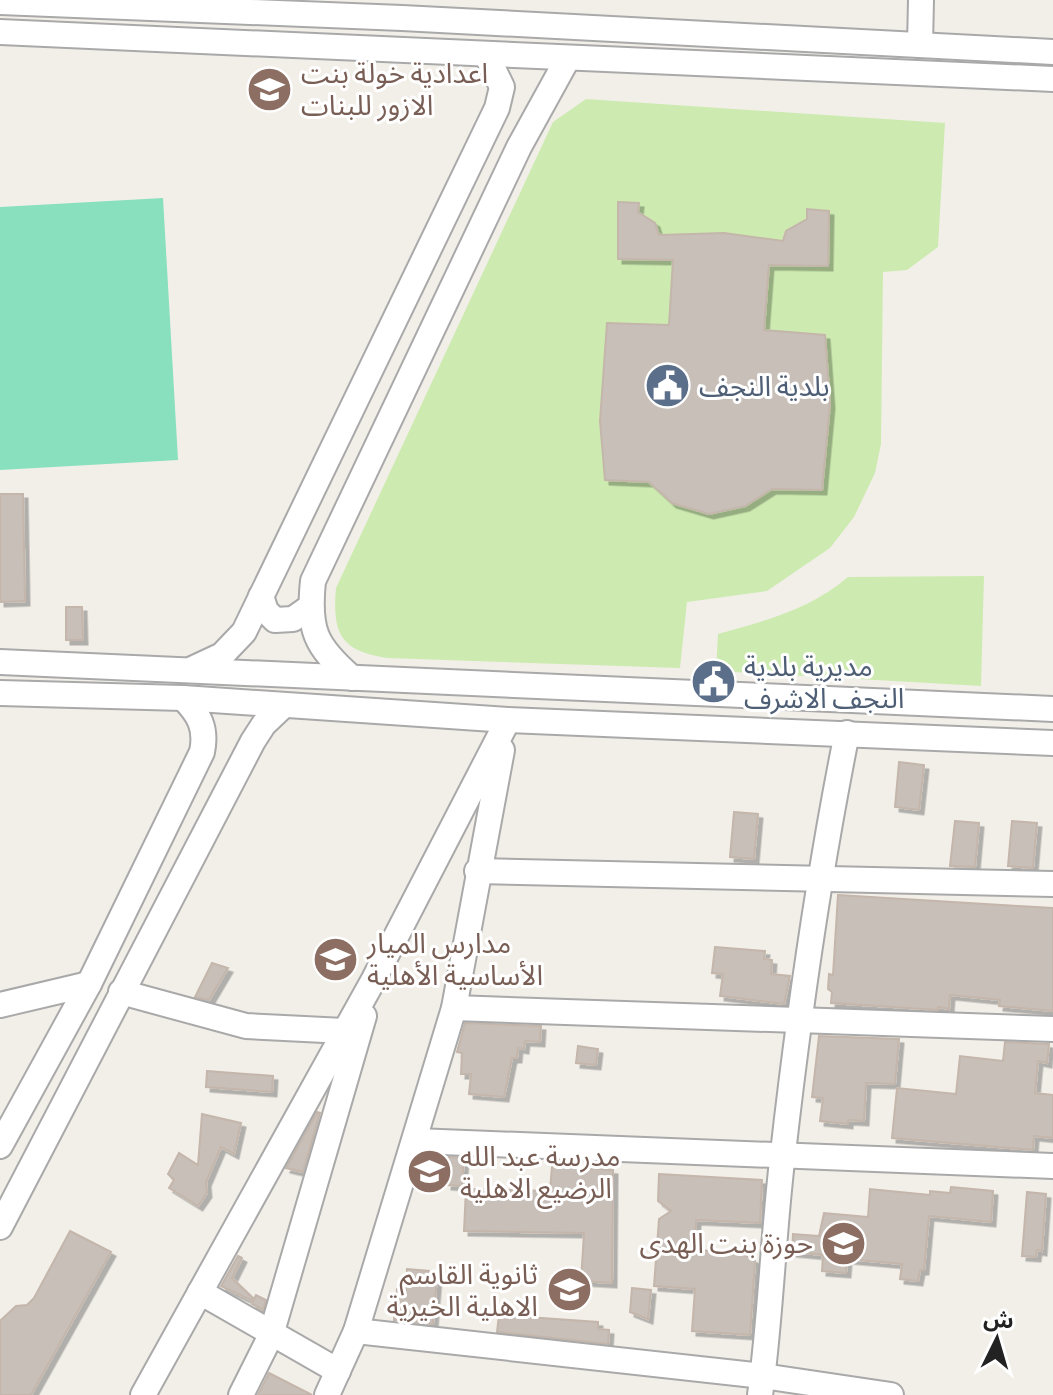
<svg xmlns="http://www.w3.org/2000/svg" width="1053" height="1395" font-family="Manrope,'Noto Sans Arabic',sans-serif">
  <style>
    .grass { fill: #cdebb0 }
    .pitch { fill: #88e0be }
    .building { fill: #c7bfb8; stroke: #c4b6ab; stroke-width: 2; filter: url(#shadow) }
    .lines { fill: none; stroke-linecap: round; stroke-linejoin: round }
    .minor-casing { stroke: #a9a9a9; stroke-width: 28 }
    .minor { stroke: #fff; stroke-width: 24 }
    .labels { text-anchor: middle; stroke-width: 6; stroke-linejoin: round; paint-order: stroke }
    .education-label { font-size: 28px; fill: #785e54; stroke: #fff; text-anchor: start }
    .service-label { font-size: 28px; fill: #4e5e75; stroke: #fff; text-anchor: start }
  </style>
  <defs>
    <filter id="shadow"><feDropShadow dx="4.5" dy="4.5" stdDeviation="0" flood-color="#0004"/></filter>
  </defs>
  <rect width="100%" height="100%" fill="#f2efe9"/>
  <!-- grass -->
  <g class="grass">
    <path d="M586,99L945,123L938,247L907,270L883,272L881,444L875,473L854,517L830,548L767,591L687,602L680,668L387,658C341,651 332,634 336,588L553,122Z"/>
    <path d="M984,576L981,686L716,671L718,634C765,621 811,609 848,577Z"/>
  </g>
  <!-- pitch -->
  <polygon class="pitch" points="163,198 178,460 0,470 0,207"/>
  <!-- building -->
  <g class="building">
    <polygon points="618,202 639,203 638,212 655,223 659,235 724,233 783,241 786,231 807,219 807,209 829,211 828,266 769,265 764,330 825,335 830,404 822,490 772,489 745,506 709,514 672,503 649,482 605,480 600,421 607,323 669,325 673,260 618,259"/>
    <polygon points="0,494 23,494 25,601 0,602"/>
    <polygon points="66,607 82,607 83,640 66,640"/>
    <polygon points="899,762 924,765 919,810 895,807"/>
    <polygon points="734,812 758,814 754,859 730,857"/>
    <polygon points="955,821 979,823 975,867 950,866"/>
    <polygon points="1012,821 1037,823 1033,868 1008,866"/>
    <polygon points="838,895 1053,908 1053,1011 999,1006 1000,1000 950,995 949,1009 938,1007 938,1010 831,1003 832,992 828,989 829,974 833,975"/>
    <polygon points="715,947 765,951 764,959 772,960 771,974 790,976 784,1004 720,996 723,974 712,973"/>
    <polygon points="212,963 228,968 209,1000 195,997"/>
    <polygon points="465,1023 541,1026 540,1042 525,1041 524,1049 518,1048 517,1058 512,1058 504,1097 469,1094 471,1074 461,1074 462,1053 457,1052"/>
    <polygon points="819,1036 899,1039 895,1084 866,1083 864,1121 848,1120 848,1124 820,1121 823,1098 812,1097"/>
    <polygon points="1005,1042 1049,1044 1047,1063 1038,1061 1035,1093 1053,1095 1053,1138 1034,1136 1033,1150 892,1138 897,1088 956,1094 960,1056 1003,1061"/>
    <polygon points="578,1046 598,1049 596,1065 576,1063"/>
    <polygon points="207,1071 273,1076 272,1092 206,1087"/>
    <polygon points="317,1112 320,1113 303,1172 286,1168"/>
    <polygon points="202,1114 241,1123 234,1154 221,1147 206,1182 207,1193 198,1206 169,1188 174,1180 168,1174 179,1153 198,1165"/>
    <polygon points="449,1157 464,1158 462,1186 447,1185"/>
    <polygon points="552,1166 613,1170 612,1283 581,1281 584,1233 464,1231 466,1189 550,1191"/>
    <polygon points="659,1174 762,1180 760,1223 696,1220 695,1250 738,1252 755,1260 750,1335 692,1331 695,1289 654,1286 659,1219 671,1211 658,1201"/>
    <polygon points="951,1187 993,1191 991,1222 929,1216 924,1270 920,1270 918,1281 900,1279 902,1264 847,1259 846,1273 822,1271 823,1255 792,1252 793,1234 819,1236 824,1213 868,1217 870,1189 930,1195 930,1191 950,1193"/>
    <polygon points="1027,1192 1046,1194 1042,1251 1037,1250 1036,1257 1022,1256"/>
    <polygon points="70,1231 111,1252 31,1395 0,1395 0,1321 16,1306 27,1305 34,1298"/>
    <polygon points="238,1256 242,1258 232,1278 254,1299 256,1295 266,1300 263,1310 252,1304 253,1301 221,1286"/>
    <polygon points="407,1269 429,1271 429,1275 437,1276 433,1324 394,1320 397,1289 406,1290"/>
    <polygon points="632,1288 651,1290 648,1319 630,1312"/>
    <polygon points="499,1315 598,1322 598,1329 609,1330 608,1344 497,1332"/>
    <polygon points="269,1373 312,1395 258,1395"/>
  </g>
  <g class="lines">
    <defs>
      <g id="minor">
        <polyline points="0,2 402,18 1053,52"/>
        <polyline points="0,32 1053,79"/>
        <polyline points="920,45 921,0"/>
        <polyline points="261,596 266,611 275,620 293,619 310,607"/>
        <polyline points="0,662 1053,709"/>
        <polyline points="192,669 222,655 244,632 497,108 502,87 486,54"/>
        <path d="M352,678C315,646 308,630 313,581L519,147L568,58"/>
        <polyline points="0,693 183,698 508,720 1053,743"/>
        <polyline points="477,871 1053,884"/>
        <polyline points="121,992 246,1026 344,1031"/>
        <polyline points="0,1005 89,984"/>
        <polyline points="454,1008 1053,1029"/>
        <polyline points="416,1141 1053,1166"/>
        <path d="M0,1146L89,984L202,752C207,728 199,714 183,698"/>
        <polyline points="0,1227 253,741 264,724 283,706"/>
        <polyline points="200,1292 338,1371"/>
        <polyline points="356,1331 763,1376 891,1395"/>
        <polyline points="143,1395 374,979 508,720"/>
        <polyline points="241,1395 271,1335 364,1016"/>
        <polyline points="327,1395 356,1331 454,1008 502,750"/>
        <path d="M760,1395C771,1315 773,1234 783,1153C799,1012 819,872 847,733"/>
      </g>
    </defs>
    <!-- minor casing -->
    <use href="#minor" class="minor-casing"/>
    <!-- minor -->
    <use href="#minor" class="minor"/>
  </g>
  <!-- icons -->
  <defs>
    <symbol id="school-disc" viewBox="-11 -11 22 22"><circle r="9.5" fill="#8d6e63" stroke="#fff"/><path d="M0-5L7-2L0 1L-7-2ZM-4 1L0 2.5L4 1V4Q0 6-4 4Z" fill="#fff"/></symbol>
    <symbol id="civic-disc" viewBox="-11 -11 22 22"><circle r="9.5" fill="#5c6f8a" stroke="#fff"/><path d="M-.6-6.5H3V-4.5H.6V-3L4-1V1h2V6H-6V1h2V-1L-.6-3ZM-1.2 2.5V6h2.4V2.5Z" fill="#fff"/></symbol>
  </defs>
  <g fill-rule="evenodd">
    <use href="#school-disc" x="244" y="64" width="51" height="51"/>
    <use href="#civic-disc" x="642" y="360" width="51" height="51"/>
    <use href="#civic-disc" x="688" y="656" width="51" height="51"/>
    <use href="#school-disc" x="310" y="934" width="51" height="51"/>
    <use href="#school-disc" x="404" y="1146" width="51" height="51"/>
    <use href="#school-disc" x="818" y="1218" width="51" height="51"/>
    <use href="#school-disc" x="544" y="1264" width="51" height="51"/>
  </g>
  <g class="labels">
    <!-- education labels -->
    <g class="education-label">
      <text x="301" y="83">اعدادية خولة بنت<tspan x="301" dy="32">الازور للبنات</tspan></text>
      <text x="367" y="953">مدارس الميار<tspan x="367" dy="32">الأساسية الأهلية</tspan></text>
      <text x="460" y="1166">مدرسة عبد الله<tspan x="460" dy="32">الرضيع الاهلية</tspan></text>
      <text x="813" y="1253" text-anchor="end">حوزة بنت الهدى</text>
      <text x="538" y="1284" text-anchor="end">ثانوية القاسم<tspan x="538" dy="32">الاهلية الخيرية</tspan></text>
    </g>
    <!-- service labels -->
    <g class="service-label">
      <text x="699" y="396">بلدية النجف</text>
      <text x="744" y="676">مديرية بلدية<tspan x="744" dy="32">النجف الاشرف</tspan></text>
    </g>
  </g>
  <!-- north arrow -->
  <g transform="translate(997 1339) rotate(5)" stroke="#ffffff" stroke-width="6" paint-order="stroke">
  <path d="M0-6L14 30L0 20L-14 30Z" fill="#222222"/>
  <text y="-12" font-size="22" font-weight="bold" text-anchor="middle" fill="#222222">ش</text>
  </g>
</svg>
